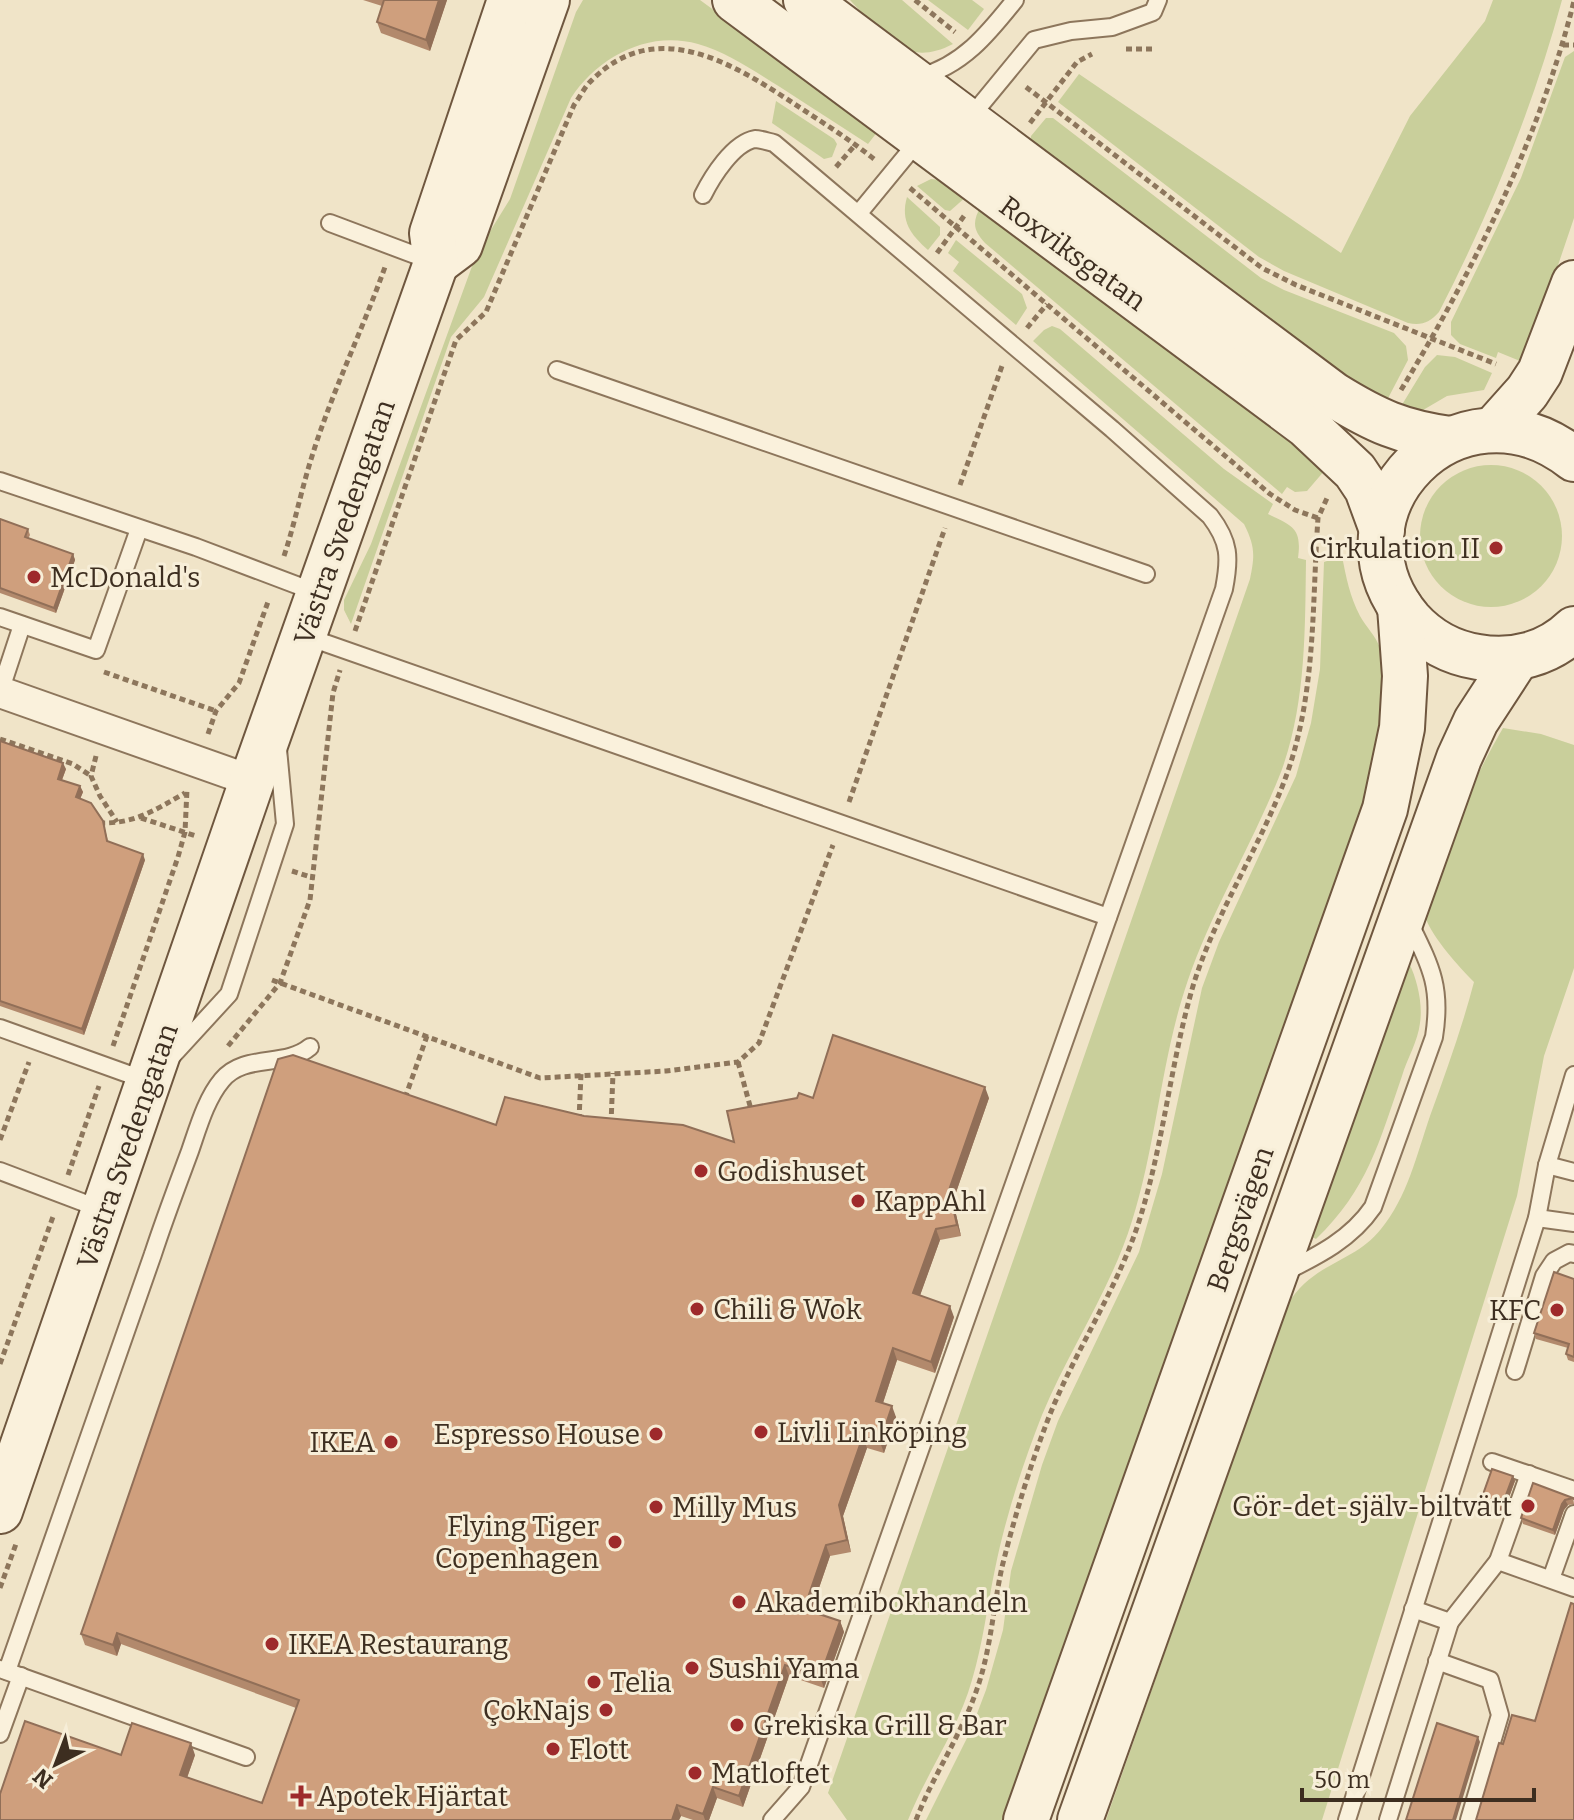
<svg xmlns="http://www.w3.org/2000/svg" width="1574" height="1820" font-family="Bitter,serif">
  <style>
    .green { fill: #c9cf9b }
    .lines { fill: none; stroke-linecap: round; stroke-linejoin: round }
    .lane-casing { stroke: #8d765c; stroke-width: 20 }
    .street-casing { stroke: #8d765c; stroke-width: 34 }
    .secondary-casing { stroke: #6f573f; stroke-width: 48 }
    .path { stroke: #8d765c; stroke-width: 5; stroke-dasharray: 6 4; stroke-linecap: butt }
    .lane { stroke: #faf1dc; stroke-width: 16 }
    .street { stroke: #faf1dc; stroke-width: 30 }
    .secondary { stroke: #faf1dc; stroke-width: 44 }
    .wall { fill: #b2896c }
    .shaded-wall { fill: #916f58 }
    .building { fill: #cf9f7d; stroke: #916f58; stroke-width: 2 }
    .poi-dot { fill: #9e2a2b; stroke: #f7eed8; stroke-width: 3 }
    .labels { text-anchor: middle; stroke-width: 6; stroke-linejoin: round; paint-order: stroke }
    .street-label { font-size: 28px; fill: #3d2e20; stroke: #f7eed8 }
    .poi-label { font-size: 28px; fill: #3d2e20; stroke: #f7eed8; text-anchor: start }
  </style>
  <rect width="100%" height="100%" fill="#f0e4c8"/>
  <!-- green -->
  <g class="green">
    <path d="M583,0H700L878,131L868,144C839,125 809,106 780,87C754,71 727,52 698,44C648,30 598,57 571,98L484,297L451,337L351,624L344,610V600L371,544L471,269L481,246L510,199L576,12Z"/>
    <path d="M850,0H902L953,44C903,70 881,32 850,0Z"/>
    <polygon points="928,0 972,0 984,9 968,30"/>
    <path d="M1493,0H1562C1533,107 1490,213 1439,312C1430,322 1422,326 1408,323L1284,271L1259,257L1058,102L1079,74L1341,253L1410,116L1485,21Z"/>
    <polygon points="1574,51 1574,218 1552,283 1520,361 1498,352 1496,358 1460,344 1451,335 1451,322 1521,178 1565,57"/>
    <polygon points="776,101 834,139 837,144 832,157 824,159 772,123"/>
    <polygon points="1046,118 1053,118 1261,278 1284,290 1394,333 1406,346 1408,360 1385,404 1372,399 1030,145 1031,136"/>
    <polygon points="931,179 940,180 967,196 950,211 945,210 917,186"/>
    <path d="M907,197L940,227V235L928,250C911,235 900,221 907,197Z"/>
    <path d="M981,206L1311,453L1325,470L1307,491L1295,492L1287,487L1282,494L985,243C973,230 972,222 981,206Z"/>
    <polygon points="956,240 1022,294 1027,308 1016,325 953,271 959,262 948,253"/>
    <path d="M1052,326L1060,329L1224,469L1273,504L1268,514C1293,526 1302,528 1298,558L1306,560C1305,631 1306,704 1281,772C1253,843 1213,908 1188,980C1161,1058 1157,1142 1132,1221C1111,1289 1069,1350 1042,1415C1023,1463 1005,1519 995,1569C987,1607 983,1643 972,1680C958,1730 927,1772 908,1820H847L828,1793L1250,579C1255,555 1255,546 1244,524L1033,341L1044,330Z"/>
    <polygon points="1437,355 1455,357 1492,373 1484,390 1447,396 1418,413 1400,408 1425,367"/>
    <circle cx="1491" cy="536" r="71"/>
    <path d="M1342,556C1346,577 1350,597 1360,616C1366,627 1376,636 1380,648C1397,694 1372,767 1363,814L1004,1820H926L970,1732L986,1690L1003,1630L1011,1571L1042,1465L1058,1421L1139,1252L1162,1174L1202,988L1219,942L1296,776L1311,723L1320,669L1324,562Z"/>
    <path d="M1503,728L1541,734L1574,745V968L1544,1056L1517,1196L1322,1820H1106L1287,1305C1314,1261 1353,1264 1381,1229C1407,1198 1417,1154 1430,1116C1446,1072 1462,1028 1474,982C1459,967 1433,938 1426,919C1415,891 1486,757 1503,728Z"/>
    <path d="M1409,963C1417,979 1423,1004 1420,1023C1418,1041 1407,1059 1402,1076C1379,1142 1368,1189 1316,1239L1312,1237Z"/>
  </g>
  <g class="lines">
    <defs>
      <g id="lane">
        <path d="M919,77C962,66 988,34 1015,0"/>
        <polyline points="969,119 1034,40 1071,31 1112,27 1153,12 1158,0"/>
        <path d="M703,195C712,177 733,143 755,139C760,139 769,142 774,143L1112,429L1210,516C1230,542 1230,558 1224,589L801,1787L772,1820"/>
        <polyline points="859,213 919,140"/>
        <polyline points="330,223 431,261"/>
        <polyline points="557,370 1146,574"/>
        <polyline points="0,481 196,547 315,592"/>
        <polyline points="0,617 96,650 139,529"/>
        <polyline points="305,636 1108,917"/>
        <polyline points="0,692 22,625"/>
        <polyline points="0,1028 145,1080"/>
        <polyline points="173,1055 229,994 285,824 278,749"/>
        <polyline points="1547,1165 1574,1172"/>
        <polyline points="0,1171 103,1210"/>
        <polyline points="1537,1218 1574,1223"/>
        <path d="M1285,1272C1319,1255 1351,1239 1373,1207L1434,1037C1442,987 1431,967 1409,922"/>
        <polyline points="1515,1371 1544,1276 1554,1261 1569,1253 1574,1254"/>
        <polyline points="1492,1462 1574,1490"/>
        <polyline points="1498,1561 1529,1474"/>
        <polyline points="1551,1579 1574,1514"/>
        <polyline points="1413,1609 1450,1622 1498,1561 1574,1588"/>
        <polyline points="1437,1661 1490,1680 1500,1715 1469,1820"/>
        <polyline points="0,1669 246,1757"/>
        <path d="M7,1671C56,1532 104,1393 153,1254C164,1220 177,1186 190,1151C198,1128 206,1099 222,1080C244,1053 285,1068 310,1047"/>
        <polyline points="0,1734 21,1676"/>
        <polyline points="1347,1820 1537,1218 1547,1165 1574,1075"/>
        <polyline points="1388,1820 1450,1622"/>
      </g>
      <polyline id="street" points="0,692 252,781"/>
      <g id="secondary">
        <polyline points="735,0 1306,425 1355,471 1367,489 1382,530"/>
        <path d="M806,0L1334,395C1376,421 1401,432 1450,439"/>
        <polyline points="436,263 460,245 547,0"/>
        <polyline points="1494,429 1527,392 1540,372 1574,283"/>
        <path d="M1574,459C1458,368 1319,512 1410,620C1428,640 1452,653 1478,657C1513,663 1548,654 1574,629"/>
        <polyline points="0,1511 252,781 436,263 432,233 510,0"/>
        <polyline points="1026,1820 1385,809 1402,728 1405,676 1400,607"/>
        <polyline points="1080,1820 1459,758 1476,721 1517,658"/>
      </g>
    </defs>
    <!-- lane casing -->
    <use href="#lane" class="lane-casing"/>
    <!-- street casing -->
    <use href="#street" class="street-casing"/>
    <!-- secondary casing -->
    <use href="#secondary" class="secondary-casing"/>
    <!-- path -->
    <g class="path">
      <polyline points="915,0 955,32"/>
      <polyline points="1563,45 1574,45"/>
      <polyline points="1126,49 1156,49"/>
      <polyline points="1026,87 1262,268 1296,285 1496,364"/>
      <polyline points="1030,123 1077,62 1092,54"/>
      <polyline points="836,167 856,144"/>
      <polyline points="910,188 1270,494 1295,510 1318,518"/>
      <polyline points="937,253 964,216"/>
      <polyline points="1027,328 1047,304"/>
      <path d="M1401,390C1473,271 1540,137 1574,1"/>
      <polyline points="960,485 1002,366"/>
      <path d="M284,556C294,526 300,496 309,466C329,398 361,334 385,267"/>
      <path d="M355,631L456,340L486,312L574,105C580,97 585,86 592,80C656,16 732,63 793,103C820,121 848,138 874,159"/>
      <polyline points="104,672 216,711"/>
      <polyline points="208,734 216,711 239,683 269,599"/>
      <polyline points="0,739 73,764 91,776"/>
      <polyline points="96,756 91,776 100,796 117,822"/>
      <polyline points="849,802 945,528"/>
      <polyline points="141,818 196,836"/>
      <path d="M99,823C135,824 155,810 185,793"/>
      <polyline points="292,871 314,878"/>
      <polyline points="272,980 540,1078 666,1071 738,1062 759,1043 833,845"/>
      <polyline points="113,1046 178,857 185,832 187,789"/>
      <polyline points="228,1046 280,983 310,900 333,693 340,670"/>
      <polyline points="738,1062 752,1113"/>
      <polyline points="405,1098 427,1036"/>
      <polyline points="579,1120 581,1074"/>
      <polyline points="611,1124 613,1073"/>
      <polyline points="0,1140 29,1062"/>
      <polyline points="68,1175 99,1086"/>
      <polyline points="0,1364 54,1214"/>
      <polyline points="0,1588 16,1544"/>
      <path d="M916,1820C933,1775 961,1736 977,1689C991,1649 993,1608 1002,1567C1014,1519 1029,1469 1047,1422C1074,1351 1119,1288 1141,1215C1164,1140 1171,1061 1193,986C1216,911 1262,845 1288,771C1316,690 1312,603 1318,518L1328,496"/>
    </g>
    <!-- lane -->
    <use href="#lane" class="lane"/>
    <!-- street -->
    <use href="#street" class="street"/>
    <!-- secondary -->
    <use href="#secondary" class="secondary"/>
  </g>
  <!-- wall -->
  <g class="wall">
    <polygon points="363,0 447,0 430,51 381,33 377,22 382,6"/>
    <polygon points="0,519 28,529 30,535 28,539 73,554 75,560 56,613 0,593"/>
    <polygon points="0,741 66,769 62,780 80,786 83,792 80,799 103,821 108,841 145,860 84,1035 0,1006"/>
    <polygon points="813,1098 989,1098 953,1201 961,1236 940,1240 920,1295 954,1317 935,1373 897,1360 883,1403 896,1417 884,1453 867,1448 843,1516 851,1552 830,1556 811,1611 840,1621 844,1632 824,1688 789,1676 743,1807 717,1798 709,1820 693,1820 681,1816 679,1820 0,1820 121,1755 195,1755 187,1778 262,1803 296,1708 121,1644 117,1656 85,1645 81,1634 496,1125 584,1116 734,1142"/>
    <polygon points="1574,1279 1574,1362 1568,1360 1566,1354 1568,1348 1536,1339 1534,1333"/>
    <polygon points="1513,1476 1515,1481 1502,1516 1482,1508 1480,1503"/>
    <polygon points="1533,1483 1573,1498 1574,1504 1568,1505 1564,1510 1555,1535 1523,1524 1521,1518"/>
  </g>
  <!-- shaded-wall -->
  <g class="shaded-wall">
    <polygon points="439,0 447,0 430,51 426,40"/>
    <polygon points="73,554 75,560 56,613 54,608"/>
    <polygon points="63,763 66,769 60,785 58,779"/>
    <polygon points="80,786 83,792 78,804 76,797"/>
    <polygon points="143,854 145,860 84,1035 82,1029"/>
    <polygon points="985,1087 989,1098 953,1201 961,1236 957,1225 949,1190"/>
    <polygon points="936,1229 940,1240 917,1304 913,1293"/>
    <polygon points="950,1306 954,1317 935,1373 931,1362"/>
    <polygon points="893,1348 897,1360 880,1412 876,1401"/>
    <polygon points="892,1406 896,1417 884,1453 880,1442"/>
    <polygon points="863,1436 867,1448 843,1516 851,1552 847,1540 839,1505"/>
    <polygon points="1513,1476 1515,1481 1502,1516 1500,1511"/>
    <polygon points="1565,1500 1568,1505 1564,1510 1555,1535 1553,1530 1562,1504"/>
    <polygon points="826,1545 830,1556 808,1620 804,1609"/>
    <polygon points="840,1621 844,1632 824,1688 820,1677"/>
    <polygon points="117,1633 121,1644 117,1656 113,1645"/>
    <polygon points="785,1665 789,1676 743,1807 739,1796"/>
    <polygon points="1478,1737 1480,1742 1456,1820 1453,1820"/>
    <polygon points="191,1743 195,1755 184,1786 180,1775"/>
    <polygon points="713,1787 717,1798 709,1820 705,1820 703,1814"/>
    <polygon points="677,1805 681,1816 679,1820 672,1820"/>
  </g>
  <!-- building -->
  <g class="building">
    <polygon points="384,0 439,0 426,40 377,22"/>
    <polygon points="0,519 28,529 25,537 73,554 54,608 0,588"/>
    <polygon points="0,741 63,763 58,779 80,786 76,797 91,803 103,821 107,841 143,854 82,1029 0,1001"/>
    <polygon points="833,1035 985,1087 949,1190 957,1225 936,1229 913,1293 950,1306 931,1362 893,1348 876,1401 892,1406 880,1442 863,1436 839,1505 847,1540 826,1545 804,1609 840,1621 820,1677 785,1665 739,1796 713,1787 703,1814 677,1805 672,1820 0,1820 0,1794 25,1721 121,1755 132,1723 191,1743 180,1775 262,1803 299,1700 117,1633 113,1645 81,1634 278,1059 293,1055 496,1125 505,1097 584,1116 683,1125 734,1142 727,1111 797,1098 799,1093 813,1098"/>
    <polygon points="1554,1272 1574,1279 1574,1357 1566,1354 1569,1344 1534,1333"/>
    <polygon points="1492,1469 1513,1476 1500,1511 1480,1503"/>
    <polygon points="1533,1483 1573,1498 1565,1500 1562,1504 1553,1530 1521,1518"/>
    <polygon points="1571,1603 1574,1604 1574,1820 1476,1820 1499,1743 1503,1744 1512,1715 1535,1721"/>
    <polygon points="1437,1723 1478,1737 1453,1820 1406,1820"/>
  </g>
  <!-- markers -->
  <g class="poi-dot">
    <circle cx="1496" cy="548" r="8"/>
    <circle cx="34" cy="577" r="8"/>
    <circle cx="701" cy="1171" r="8"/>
    <circle cx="858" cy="1201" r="8"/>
    <circle cx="697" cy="1309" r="8"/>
    <circle cx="1557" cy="1310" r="8"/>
    <circle cx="761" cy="1432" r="8"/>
    <circle cx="656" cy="1434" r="8"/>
    <circle cx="391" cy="1442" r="8"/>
    <circle cx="1528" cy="1506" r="8"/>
    <circle cx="656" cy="1507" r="8"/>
    <circle cx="615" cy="1542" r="8"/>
    <circle cx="739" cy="1602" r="8"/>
    <circle cx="272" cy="1644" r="8"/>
    <circle cx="692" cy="1668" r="8"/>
    <circle cx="594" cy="1682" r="8"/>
    <circle cx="606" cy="1710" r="8"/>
    <circle cx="737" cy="1725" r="8"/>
    <circle cx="553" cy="1749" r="8"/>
    <circle cx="695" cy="1773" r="8"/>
    <path d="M297 1784h8v8h8v8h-8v8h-8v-8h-8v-8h8z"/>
  </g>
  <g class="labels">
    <!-- street labels -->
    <g class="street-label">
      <text transform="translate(1073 253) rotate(36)" y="10">Roxviksgatan</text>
      <text transform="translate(344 522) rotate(-71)" y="10">Västra Svedengatan</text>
      <text transform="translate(127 1146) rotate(-71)" y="10">Västra Svedengatan</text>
      <text transform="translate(1240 1219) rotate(-71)" y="10">Bergsvägen</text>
    </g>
    <!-- poi labels -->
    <g class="poi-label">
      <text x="1480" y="558" text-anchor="end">Cirkulation II</text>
      <text x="50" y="587">McDonald's</text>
      <text x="717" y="1181">Godishuset</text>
      <text x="874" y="1211">KappAhl</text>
      <text x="713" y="1319">Chili &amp; Wok</text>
      <text x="1541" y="1320" text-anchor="end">KFC</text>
      <text x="777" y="1442">Livli Linköping</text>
      <text x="640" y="1444" text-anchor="end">Espresso House</text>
      <text x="375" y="1452" text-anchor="end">IKEA</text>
      <text x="1512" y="1516" text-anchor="end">Gör-det-själv-biltvätt</text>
      <text x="672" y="1517">Milly Mus</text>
      <text x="599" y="1536" text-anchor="end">Flying Tiger<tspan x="599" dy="32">Copenhagen</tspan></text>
      <text x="755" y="1612">Akademibokhandeln</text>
      <text x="288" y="1654">IKEA Restaurang</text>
      <text x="708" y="1678">Sushi Yama</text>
      <text x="610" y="1692">Telia</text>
      <text x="590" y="1720" text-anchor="end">ÇokNajs</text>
      <text x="753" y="1735">Grekiska Grill &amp; Bar</text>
      <text x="569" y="1759">Flott</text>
      <text x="711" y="1783">Matloftet</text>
      <text x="317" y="1806">Apotek Hjärtat</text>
    </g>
  </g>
  <!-- north arrow -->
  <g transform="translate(56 1764) rotate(222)" stroke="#f7eed8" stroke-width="6" paint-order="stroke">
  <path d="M0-6L14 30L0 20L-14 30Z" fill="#3d2e20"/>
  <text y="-12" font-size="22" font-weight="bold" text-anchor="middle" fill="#3d2e20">N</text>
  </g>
  <!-- scale -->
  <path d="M1302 1788v12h232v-12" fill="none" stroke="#3d2e20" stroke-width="4"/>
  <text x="1314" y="1788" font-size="24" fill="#3d2e20" stroke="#f7eed8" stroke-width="6" paint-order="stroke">50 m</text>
</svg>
